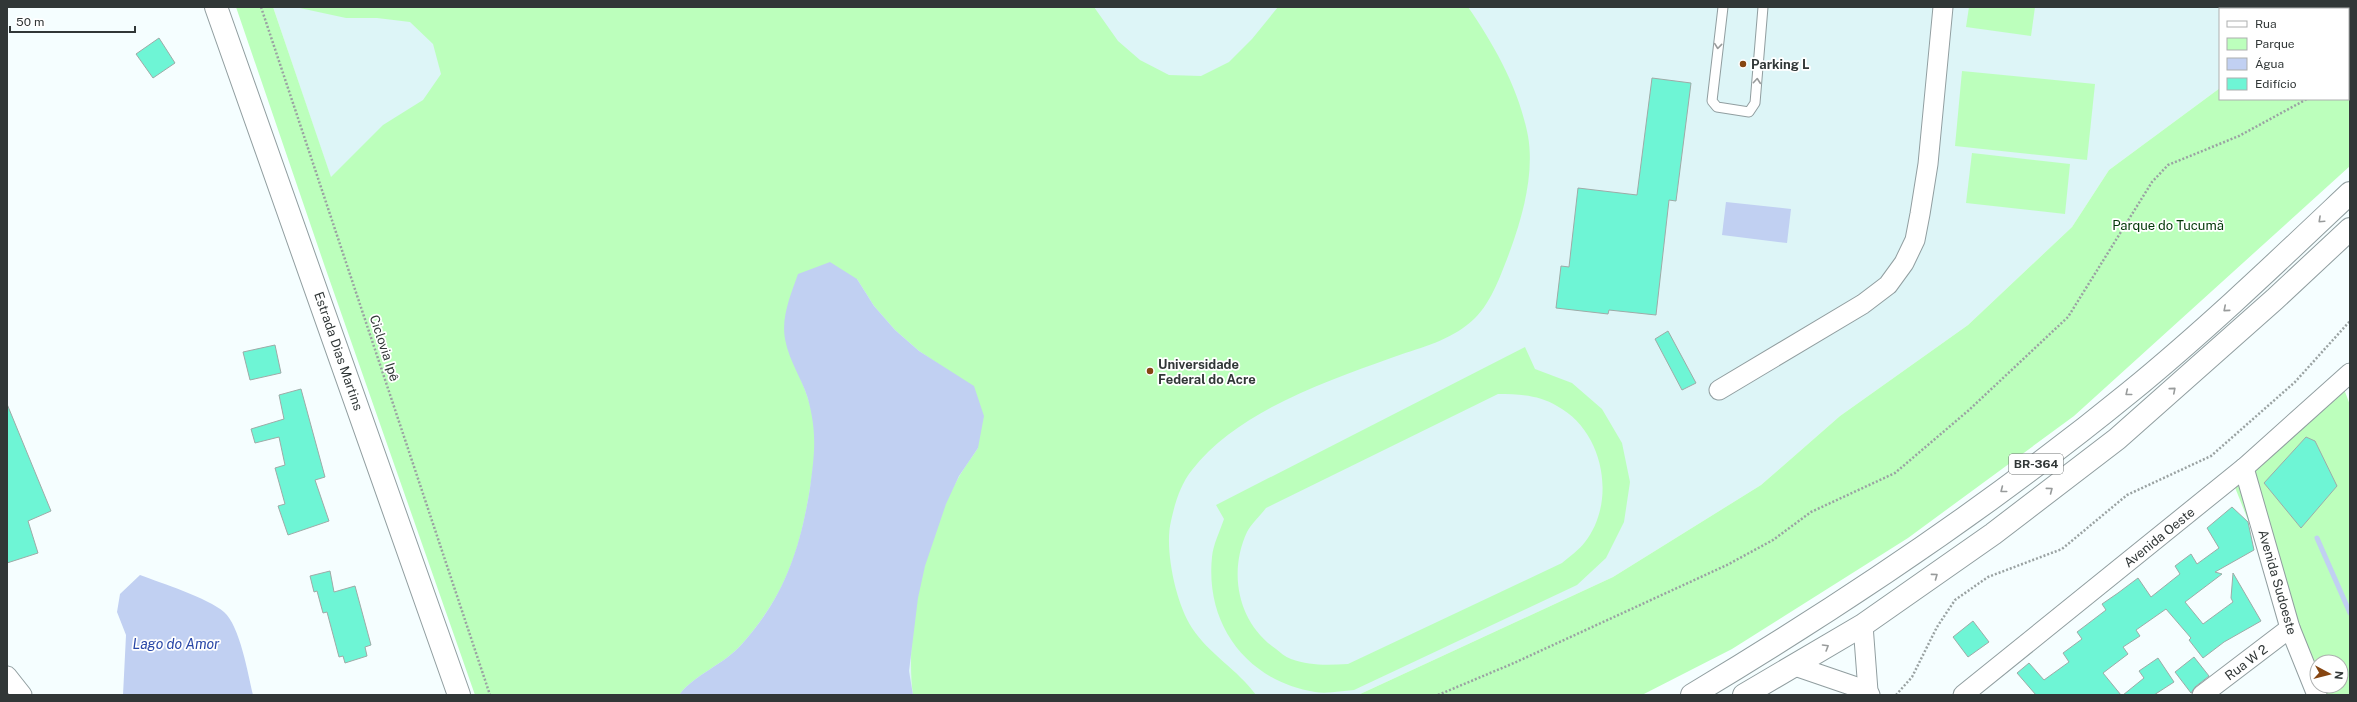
<svg xmlns="http://www.w3.org/2000/svg" width="2357" height="702" font-family="'Public Sans',sans-serif">
  <style>
    .built { fill: #ddf5f7 }
    .green { fill: #bcffbc; fill-rule: evenodd }
    .water { fill: #c1d0f2 }
    .lines { fill: none; stroke-linecap: round; stroke-linejoin: round }
    .stream { stroke: #c1d0f2; stroke-width: 5 }
    .building { fill: #6ef5d5; stroke: #9eaba7 }
    .service-casing { stroke: #919ea0; stroke-width: 11 }
    .minor-casing { stroke: #919ea0; stroke-width: 21 }
    .tertiary-casing { stroke: #919ea0; stroke-width: 24 }
    .primary-casing { stroke: #919ea0; stroke-width: 24 }
    .path { stroke: #9aa2a2; stroke-width: 2.5; stroke-dasharray: 2 2; stroke-linecap: butt }
    .service { stroke: #fff; stroke-width: 9 }
    .minor { stroke: #fff; stroke-width: 19 }
    .tertiary { stroke: #fff; stroke-width: 22 }
    .primary { stroke: #fff; stroke-width: 22 }
    .oneway { stroke: #989b9b }
    .poi-dot { fill: #864511; stroke: #fff; stroke-width: 1.5 }
    .labels { text-anchor: middle; stroke-width: 3.5; stroke-linejoin: round; paint-order: stroke }
    .shield { fill: #fff; stroke: #6f7373; stroke-width: 1 }
    .shield-label { font-size: 12px; font-weight: bold; fill: #313737 }
    .poi-label { font-size: 13px; font-weight: bold; fill: #313737; stroke: #fff; text-anchor: start }
    .park-label { font-size: 13px; fill: #003706; stroke: #fff }
    .street-label { font-size: 13px; fill: #313737; stroke: #fff }
    .water-label { font-size: 14px; font-style: italic; fill: #2947a6; stroke: #fff }
  </style>
  <rect width="100%" height="100%" fill="#f5feff"/>
  <!-- built -->
  <polygon class="built" points="273,7 2350,7 2350,52 2348,53 2348,9 2220,9 2220,88 2109,170 2072,227 1968,325 1840,416 1761,485 1613,577 1358,695 506,695"/>
  <!-- green -->
  <g class="green">
    <path d="M236,7H273L331,177L383,125L423,100L441,74L433,44L410,22L377,18H346L295,7H1094L1118,41L1140,60L1169,75L1201,76L1229,62L1252,39L1278,7H1468C1495,46 1519,89 1528,136C1535,176 1521,222 1507,259C1498,282 1488,310 1467,325C1444,343 1418,348 1391,358C1324,382 1237,412 1192,470C1180,485 1175,503 1171,521C1164,549 1176,604 1192,628C1209,654 1238,670 1256,695H913C904,631 927,531 960,475C965,466 972,457 978,448L946,369L919,351L895,330L874,306L857,279L797,370C805,389 813,409 815,430C817,447 813,466 811,482C801,547 787,593 742,644C724,665 696,673 679,695H475L325,267Z"/>
    <polygon points="1969,7 2035,7 2031,36 1966,27"/>
    <polygon points="2350,52 2350,166 2074,416 1908,538 1732,649 1642,695 1358,695 1613,577 1761,485 1840,416 1968,325 2072,227 2109,170 2220,88 2220,99 2348,99 2348,53"/>
    <polygon points="1962,71 2095,84 2087,160 1955,146"/>
    <polygon points="1972,153 2070,164 2065,214 1966,203"/>
    <path d="M1525,347L1535,369L1572,383L1602,409L1622,443L1630,482L1624,522L1606,558L1577,585L1354,690C1342,691 1327,694 1315,692C1247,681 1205,625 1212,557C1213,545 1220,531 1224,519L1216,505ZM1498,394C1519,394 1539,395 1557,406C1604,431 1617,501 1585,542C1579,550 1570,556 1562,563L1348,664C1328,665 1310,666 1291,659C1285,657 1280,652 1276,649C1238,623 1228,573 1247,532C1251,524 1260,516 1266,508Z"/>
    <path d="M2341,381L2350,405V695H2318L2230,475ZM2317,662H2341V686H2317Z"/>
  </g>
  <!-- water -->
  <g class="water">
    <polygon points="2289,7 2350,7 2350,52 2348,53 2348,9 2289,9"/>
    <polygon points="1726,202 1791,209 1787,243 1722,235"/>
    <path d="M830,262L857,279L874,306L895,330L919,351L974,386L984,416L978,448L959,476L946,504L925,566L918,598L909,671L913,695H679C696,673 724,665 742,644C784,597 800,550 810,488C814,457 817,438 810,407C806,384 789,363 785,339C781,317 791,294 798,274Z"/>
    <path d="M140,575C161,583 208,598 224,612C240,626 248,674 253,695H123L126,635L117,612L120,594Z"/>
  </g>
  <g class="lines">
    <!-- stream -->
    <polyline class="stream" points="2317,538 2350,613"/>
  </g>
  <!-- building -->
  <g class="building">
    <polygon points="159,38 175,63 153,78 136,54"/>
    <polygon points="1652,78 1691,83 1676,201 1669,200 1656,315 1609,310 1608,314 1556,308 1561,266 1569,267 1578,188 1637,195"/>
    <polygon points="1668,331 1696,383 1682,390 1655,339"/>
    <polygon points="275,345 281,373 250,380 243,352"/>
    <polygon points="301,389 325,477 315,480 329,521 288,535 278,506 285,504 275,468 285,465 279,437 255,443 251,429 284,419 279,395"/>
    <polygon points="7,404 51,511 28,521 38,553 7,563"/>
    <polygon points="2306,437 2315,441 2337,486 2301,528 2264,483"/>
    <polygon points="2232,507 2248,522 2254,550 2215,572 2222,574 2185,602 2203,624 2233,602 2231,598 2233,573 2261,621 2224,642 2203,658 2189,640 2191,638 2166,609 2136,630 2140,636 2123,647 2128,654 2103,673 2121,695 2036,695 2017,673 2029,663 2044,680 2069,662 2063,653 2082,639 2077,632 2106,610 2102,604 2118,593 2138,578 2151,597 2180,574 2175,566 2191,554 2197,564 2219,548 2207,528"/>
    <polygon points="330,571 334,592 355,586 371,645 365,647 367,656 345,663 343,656 339,657 327,612 323,613 317,591 314,592 310,576"/>
    <polygon points="1973,621 1989,642 1968,657 1953,637"/>
    <polygon points="2194,657 2209,676 2195,687 2191,693 2175,672"/>
    <polygon points="2158,658 2174,682 2154,695 2123,695 2144,678 2139,671"/>
  </g>
  <g class="lines">
    <defs>
      <polyline id="service" points="1723,7 1712,101 1717,107 1749,112 1755,103 1763,7"/>
      <g id="minor">
        <polyline points="1719,390 1863,304 1888,285 1904,263 1915,240 1920,214 1928,164 1943,7"/>
        <polyline points="2244,468 2290,628 2317,695"/>
        <polyline points="1863,625 1868,691 1870,695"/>
        <polyline points="1795,666 1868,691"/>
        <polyline points="7,676 22,695"/>
        <polyline points="1963,695 2244,468 2350,373"/>
        <polyline points="2202,695 2290,628"/>
      </g>
      <polyline id="tertiary" points="216,7 459,695"/>
      <g id="primary">
        <path d="M1692,695C1844,604 1993,504 2130,392C2207,329 2278,261 2350,193"/>
        <polyline points="1744,695 1863,625 1993,534 2117,439 2275,299 2350,229"/>
      </g>
    </defs>
    <!-- service casing -->
    <use href="#service" class="service-casing"/>
    <!-- minor casing -->
    <use href="#minor" class="minor-casing"/>
    <!-- tertiary casing -->
    <use href="#tertiary" class="tertiary-casing"/>
    <!-- primary casing -->
    <use href="#primary" class="primary-casing"/>
    <!-- path -->
    <g class="path">
      <polyline points="261,7 490,695"/>
      <polyline points="2348,74 2350,73"/>
      <polyline points="1438,695 1514,663 1727,565 1773,540 1811,512 1895,473 1969,410 2068,317 2152,182 2168,165 2239,136 2307,99"/>
      <polyline points="1896,695 1912,677 1937,627 1955,600 1988,577 2062,549 2127,495 2211,456 2295,382 2350,321"/>
    </g>
    <!-- service -->
    <use href="#service" class="service"/>
    <!-- minor -->
    <use href="#minor" class="minor"/>
    <!-- tertiary -->
    <use href="#tertiary" class="tertiary"/>
    <!-- primary -->
    <use href="#primary" class="primary"/>
  </g>
  <!-- one-way arrows -->
  <defs><path id="oneway-chevron" d="M-2-3.5L2.5 0L-2 3.5" fill="none" stroke-width="1.6" stroke-linecap="round" stroke-linejoin="round"/></defs>
  <g class="oneway">
    <use href="#oneway-chevron" transform="translate(1718 46) rotate(96)"/>
    <use href="#oneway-chevron" transform="translate(1757 81) rotate(-85)"/>
    <use href="#oneway-chevron" transform="translate(2321 220) rotate(137)"/>
    <use href="#oneway-chevron" transform="translate(2226 309) rotate(139)"/>
    <use href="#oneway-chevron" transform="translate(2173 390) rotate(-41)"/>
    <use href="#oneway-chevron" transform="translate(2128 393) rotate(141)"/>
    <use href="#oneway-chevron" transform="translate(2003 490) rotate(142)"/>
    <use href="#oneway-chevron" transform="translate(2050 490) rotate(-37)"/>
    <use href="#oneway-chevron" transform="translate(1935 576) rotate(-36)"/>
    <use href="#oneway-chevron" transform="translate(1826 647) rotate(-31)"/>
  </g>
  <!-- markers -->
  <g class="poi-dot">
    <circle cx="1743" cy="64" r="4"/>
    <circle cx="1150" cy="371" r="4"/>
  </g>
  <g class="labels">
    <!-- shield labels -->
    <rect class="shield" x="2009" y="454" width="54" height="20" rx="3"/>
    <g class="shield-label">
      <text x="2036" y="468">BR-364</text>
    </g>
    <!-- poi labels -->
    <g class="poi-label">
      <text x="1751" y="69">Parking L</text>
      <text x="1158" y="369">Universidade<tspan x="1158" dy="15">Federal do Acre</tspan></text>
    </g>
    <!-- park labels -->
    <g class="park-label">
      <text x="2168" y="230">Parque do Tucumã</text>
    </g>
    <!-- street labels -->
    <g class="street-label">
      <text transform="translate(385 348) rotate(72)" y="5">Ciclovia Ipê</text>
      <text transform="translate(339 351) rotate(71)" y="5">Estrada Dias Martins</text>
      <text transform="translate(2159 537) rotate(-39)" y="5">Avenida Oeste</text>
      <text transform="translate(2278 582) rotate(74)" y="5">Avenida Sudoeste</text>
      <text transform="translate(2246 662) rotate(-37)" y="5">Rua W 2</text>
    </g>
    <!-- water labels -->
    <g class="water-label">
      <text x="176" y="649">Lago do Amor</text>
    </g>
  </g>
  <!-- border -->
  <rect width="2357" height="702" fill="none" stroke="#313737" stroke-width="16"/>
  <!-- legend -->
  <rect x="2219" y="8" width="130" height="92" fill="#ffffff" stroke="#adafaf"/>
  <rect x="2227" y="21" width="20" height="6" fill="#ffffff" stroke="#adafaf"/>
  <text x="2255" y="28" font-size="12" fill="#313737">Rua</text>
  <rect x="2227" y="38" width="20" height="12" fill="#bcffbc" stroke="#adafaf"/>
  <text x="2255" y="48" font-size="12" fill="#313737">Parque</text>
  <rect x="2227" y="58" width="20" height="12" fill="#c1d0f2" stroke="#adafaf"/>
  <text x="2255" y="68" font-size="12" fill="#313737">Água</text>
  <rect x="2227" y="78" width="20" height="12" fill="#6ef5d5" stroke="#adafaf"/>
  <text x="2255" y="88" font-size="12" fill="#313737">Edifício</text>
  <!-- north arrow -->
  <g transform="translate(2329 674) rotate(97)"><circle r="19" fill="#ffffff" stroke="#adafaf"/>
  <path d="M0-3L7 15L0 10L-7 15Z" fill="#864511"/>
  <text y="-6" font-size="11" font-weight="bold" text-anchor="middle" fill="#313737">N</text>
  </g>
  <!-- scale -->
  <path d="M10 26v6h125v-6" fill="none" stroke="#313737" stroke-width="2"/>
  <text x="16" y="26" font-size="12" fill="#313737" stroke="#ffffff" stroke-width="3" paint-order="stroke">50 m</text>
</svg>
